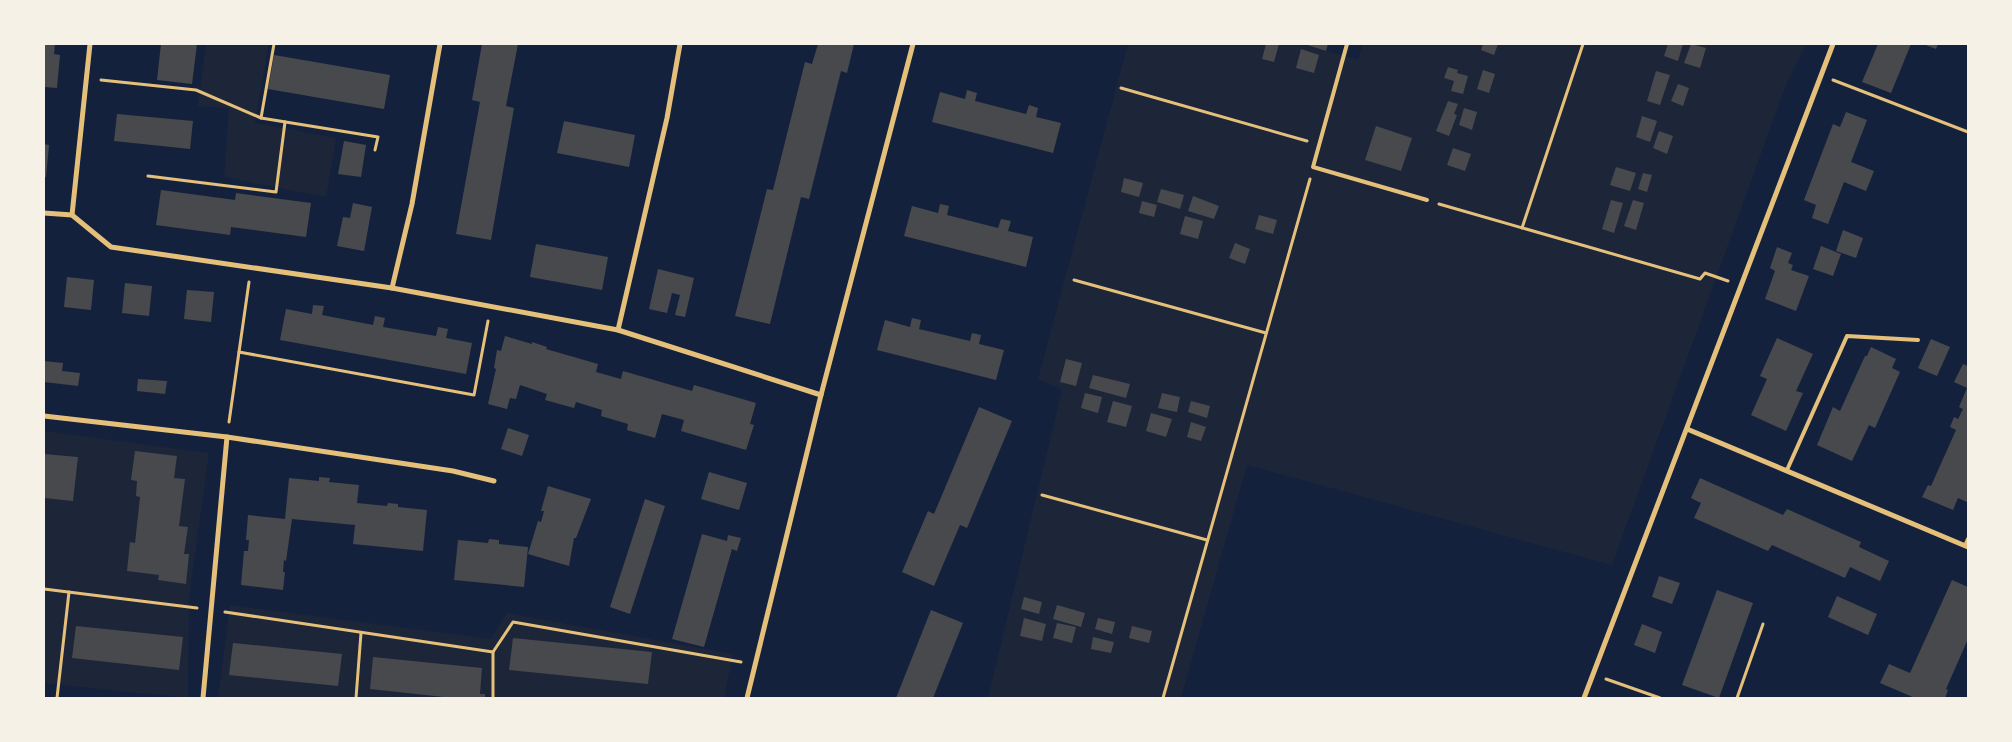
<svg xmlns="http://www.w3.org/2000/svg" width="2012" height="742" font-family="'PT Sans Narrow',sans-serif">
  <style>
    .green { fill: #1d2539 }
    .building { fill: #48494c }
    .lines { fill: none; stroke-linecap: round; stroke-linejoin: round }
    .path { stroke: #e5c07b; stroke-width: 3 }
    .service { stroke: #e5c07b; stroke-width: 4 }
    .minor { stroke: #e5c07b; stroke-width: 5 }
  </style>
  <rect width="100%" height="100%" fill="#14213d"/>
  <!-- green -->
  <g class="green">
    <polygon points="206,44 269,44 255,123 336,138 326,197 224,177 229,108 198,106"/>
    <polygon points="1128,44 1301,44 1358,60 1363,44 1806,44 1787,82 1612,565 1247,465 1181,698 988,698 1062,390 1038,379"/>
    <polygon points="44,431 209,453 189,597 188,698 44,683"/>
    <polygon points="230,605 491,639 507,613 733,654 724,698 218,698"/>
  </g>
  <!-- building -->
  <g class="building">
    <polygon points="44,44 55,44 54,54 60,55 57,88 44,87"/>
    <polygon points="161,44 197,44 192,84 157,80"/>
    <polygon points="482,44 518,44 506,106 514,108 491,240 456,234 480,102 472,100"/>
    <polygon points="818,44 854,44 847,73 841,71 809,199 801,197 770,324 735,316 767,189 773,190 805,62 812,64"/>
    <polygon points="1266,44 1279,44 1274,62 1262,59"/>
    <polygon points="1304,44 1328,44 1326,51"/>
    <polygon points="1483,44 1498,44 1494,55 1481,50"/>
    <polygon points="1668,44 1683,44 1678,61 1664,56"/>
    <polygon points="1691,44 1706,48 1700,68 1684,63"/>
    <polygon points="1878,44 1911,44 1891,93 1862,82"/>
    <polygon points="1923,44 1938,44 1936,49"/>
    <polygon points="1301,49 1319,55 1314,73 1296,68"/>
    <polygon points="274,55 390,75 384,109 268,89"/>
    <polygon points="1448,67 1458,70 1457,73 1468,76 1463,94 1451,91 1454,81 1444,78"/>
    <polygon points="1483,70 1495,74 1489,93 1477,89"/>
    <polygon points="1656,71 1670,75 1660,105 1647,101"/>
    <polygon points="1678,84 1689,88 1683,106 1671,101"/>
    <polygon points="967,90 977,93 975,101 1026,114 1029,105 1038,108 1036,117 1061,123 1053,153 932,122 940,92 965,99"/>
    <polygon points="1448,101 1458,104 1454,114 1457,115 1449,136 1436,131"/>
    <polygon points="1464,108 1477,112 1472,130 1459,125"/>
    <polygon points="1846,112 1867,120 1851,162 1874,171 1866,191 1844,182 1828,224 1812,218 1816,205 1804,200 1833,124 1840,127"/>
    <polygon points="117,114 193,121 190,149 114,141"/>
    <polygon points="1642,116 1657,121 1650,142 1636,137"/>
    <polygon points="564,121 635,135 629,167 557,153"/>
    <polygon points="1376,126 1412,138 1401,171 1365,160"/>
    <polygon points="1659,131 1673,136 1667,154 1653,148"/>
    <polygon points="344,141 366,145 361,177 338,174"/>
    <polygon points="44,144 49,145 46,177 44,177"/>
    <polygon points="1453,148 1471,154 1465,171 1447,165"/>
    <polygon points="1616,167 1636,173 1630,191 1610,185"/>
    <polygon points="1643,173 1652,175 1647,192 1638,189"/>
    <polygon points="1124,178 1143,183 1139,197 1121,192"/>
    <polygon points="1161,189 1184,195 1180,209 1157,202"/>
    <polygon points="161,190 235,200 236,193 311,203 306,237 231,227 230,235 156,225"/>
    <polygon points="1193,196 1219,206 1214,219 1188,211"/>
    <polygon points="1611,200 1623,203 1614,233 1602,229"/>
    <polygon points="1633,200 1644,203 1636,230 1624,226"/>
    <polygon points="1142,201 1157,205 1154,217 1139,213"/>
    <polygon points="353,203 372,207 364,251 337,246 343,217 350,218"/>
    <polygon points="940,204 949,206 947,215 998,228 1001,219 1011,221 1008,231 1033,237 1026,267 904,236 912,206 938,213"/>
    <polygon points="1259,215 1277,220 1273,234 1255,229"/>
    <polygon points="1185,216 1203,221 1198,239 1180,234"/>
    <polygon points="1843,230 1863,238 1856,258 1836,251"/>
    <polygon points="1235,243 1250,249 1245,264 1229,258"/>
    <polygon points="536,244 608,257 602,290 530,277"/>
    <polygon points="1821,246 1841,254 1833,276 1813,269"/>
    <polygon points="1777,247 1792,253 1788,263 1793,265 1791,270 1809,276 1796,311 1765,299 1775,271 1770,268"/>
    <polygon points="658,269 694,278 685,317 675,315 680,295 672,293 667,313 649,309"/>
    <polygon points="67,277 94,280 91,310 64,307"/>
    <polygon points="125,283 152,286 149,316 122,313"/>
    <polygon points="187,290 214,292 211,322 184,319"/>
    <polygon points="313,305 324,306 322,315 373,325 375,316 385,318 383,327 436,336 438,327 448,329 446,338 472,343 466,374 280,340 286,309 312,314"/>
    <polygon points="912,318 921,320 919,329 970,341 972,333 981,335 979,344 1004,350 996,380 877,350 885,320 910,327"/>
    <polygon points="505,336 532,344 532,342 547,347 546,349 598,364 596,372 621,379 623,371 692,391 694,385 756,403 750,424 754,425 746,450 681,431 684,420 662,414 655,438 627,430 628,424 601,416 602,410 576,402 574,408 545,400 547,394 520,385 516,399 510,398 507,409 488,404 496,369 494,368 497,350 501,351"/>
    <polygon points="1777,338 1813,354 1796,391 1803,393 1786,431 1751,415 1767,379 1760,376"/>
    <polygon points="1931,339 1950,347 1937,376 1918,368"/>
    <polygon points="1871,347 1896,359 1892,368 1900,372 1875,428 1869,425 1852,461 1817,445 1833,407 1840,411 1865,356 1867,356"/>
    <polygon points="1066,359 1082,363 1076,386 1060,382"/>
    <polygon points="44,361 63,363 62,371 80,373 78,386 44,382"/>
    <polygon points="1963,364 1968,366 1968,499 1967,502 1958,498 1953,510 1922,497 1928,485 1931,486 1956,430 1950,427 1954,417 1958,419 1963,409 1959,407 1967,388 1954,382"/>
    <polygon points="1093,375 1130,384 1126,398 1089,388"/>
    <polygon points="138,379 167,381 165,394 137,391"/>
    <polygon points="1085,393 1102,397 1098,413 1081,408"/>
    <polygon points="1162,393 1180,397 1177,412 1158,408"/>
    <polygon points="1113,401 1132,406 1126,427 1107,422"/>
    <polygon points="1191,401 1210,406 1207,418 1188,412"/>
    <polygon points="979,407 1012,421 967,528 960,525 934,586 902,572 928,511 934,514"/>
    <polygon points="1151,413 1172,419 1166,437 1146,431"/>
    <polygon points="1191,422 1206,427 1201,441 1187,437"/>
    <polygon points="508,428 529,435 522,456 501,449"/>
    <polygon points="135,451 177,456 174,478 185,479 179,526 188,527 184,554 189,554 186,584 158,580 159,575 127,571 130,542 135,543 140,497 136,496 137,481 131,480"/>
    <polygon points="44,454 78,457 73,501 44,498"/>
    <polygon points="709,472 747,483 739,510 701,499"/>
    <polygon points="319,477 330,478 329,482 359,485 357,503 387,506 388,503 398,504 398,507 427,510 423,551 353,544 355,525 292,519 286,561 284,560 283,572 285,572 283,590 241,585 244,551 248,551 249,540 246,540 248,515 285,519 289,478 319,481"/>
    <polygon points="1700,478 1783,515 1787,509 1861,542 1859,547 1889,561 1880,581 1850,567 1845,578 1772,545 1768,551 1694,518 1701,503 1691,498"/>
    <polygon points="548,486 591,499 576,538 574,538 569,566 528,554 538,521 541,522 544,511 541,511"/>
    <polygon points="645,499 665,506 630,614 610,607"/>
    <polygon points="702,534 727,541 728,535 741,538 737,551 732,549 704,647 672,639"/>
    <polygon points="489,539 499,540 499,544 528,547 524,587 454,580 458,540 488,543"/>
    <polygon points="1659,576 1680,583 1672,604 1652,597"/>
    <polygon points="1952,580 1968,587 1968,639 1946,689 1948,690 1945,698 1915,698 1880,683 1889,664 1910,673"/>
    <polygon points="1717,590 1753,603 1719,698 1682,685"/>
    <polygon points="1837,596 1877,614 1868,635 1828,617"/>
    <polygon points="1024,597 1042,602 1039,614 1021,609"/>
    <polygon points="1057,605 1085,613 1081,627 1053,619"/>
    <polygon points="931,610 963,623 933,698 896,698"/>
    <polygon points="1024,618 1046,624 1042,641 1020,636"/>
    <polygon points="1098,618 1115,622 1112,634 1095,629"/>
    <polygon points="1057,623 1076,627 1072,643 1053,638"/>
    <polygon points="1642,624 1662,632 1655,653 1634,645"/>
    <polygon points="76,626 183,637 179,670 72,658"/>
    <polygon points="1132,626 1152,631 1149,643 1129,638"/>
    <polygon points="1093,637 1114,642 1111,653 1091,649"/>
    <polygon points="513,638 652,652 648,684 509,670"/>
    <polygon points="233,643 342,654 338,686 229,675"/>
    <polygon points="373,657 482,668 480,694 485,694 485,698 453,698 370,689"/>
  </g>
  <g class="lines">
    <!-- path -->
    <g class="path">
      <polyline points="101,80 196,90 261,118 274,44"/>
      <polyline points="1833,80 1968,132"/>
      <polyline points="1121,88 1307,141"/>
      <polyline points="261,118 378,137 375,150"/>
      <polyline points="148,176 276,192 285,122"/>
      <polyline points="1439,204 1700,279 1705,273 1728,281"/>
      <polyline points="1522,228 1583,44"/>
      <polyline points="1074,280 1266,333"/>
      <polyline points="239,352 474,395 488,321"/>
      <polyline points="229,422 249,282"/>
      <polyline points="1042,495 1207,540"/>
      <polyline points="44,589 197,608"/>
      <polyline points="225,612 493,652 513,622 741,662"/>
      <polyline points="1606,679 1660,698"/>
      <polyline points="57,698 69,592"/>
      <polyline points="356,698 361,633"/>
      <polyline points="493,698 493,652"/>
      <polyline points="1163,698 1310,179"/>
      <polyline points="1737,698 1763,624"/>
    </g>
    <!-- service -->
    <g class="service">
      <polyline points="1347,44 1313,167 1427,200"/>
      <polyline points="1787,470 1847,336 1918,340"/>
      <polyline points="1965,546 1968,539"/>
    </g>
    <!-- minor -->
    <g class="minor">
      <polyline points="44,213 72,215 111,247 392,288 618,330 821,395"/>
      <polyline points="72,215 90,44"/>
      <polyline points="392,288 412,204 440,44"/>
      <polyline points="618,330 667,118 680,44"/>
      <polyline points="44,416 227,437 453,471 494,481"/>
      <polyline points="1687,429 1968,547"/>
      <polyline points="203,698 227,437"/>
      <polyline points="747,698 821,395 913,44"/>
      <polyline points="1584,698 1833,44"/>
    </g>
  </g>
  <!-- border -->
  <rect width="2012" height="742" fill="none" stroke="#f6f1e7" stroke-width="90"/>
</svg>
